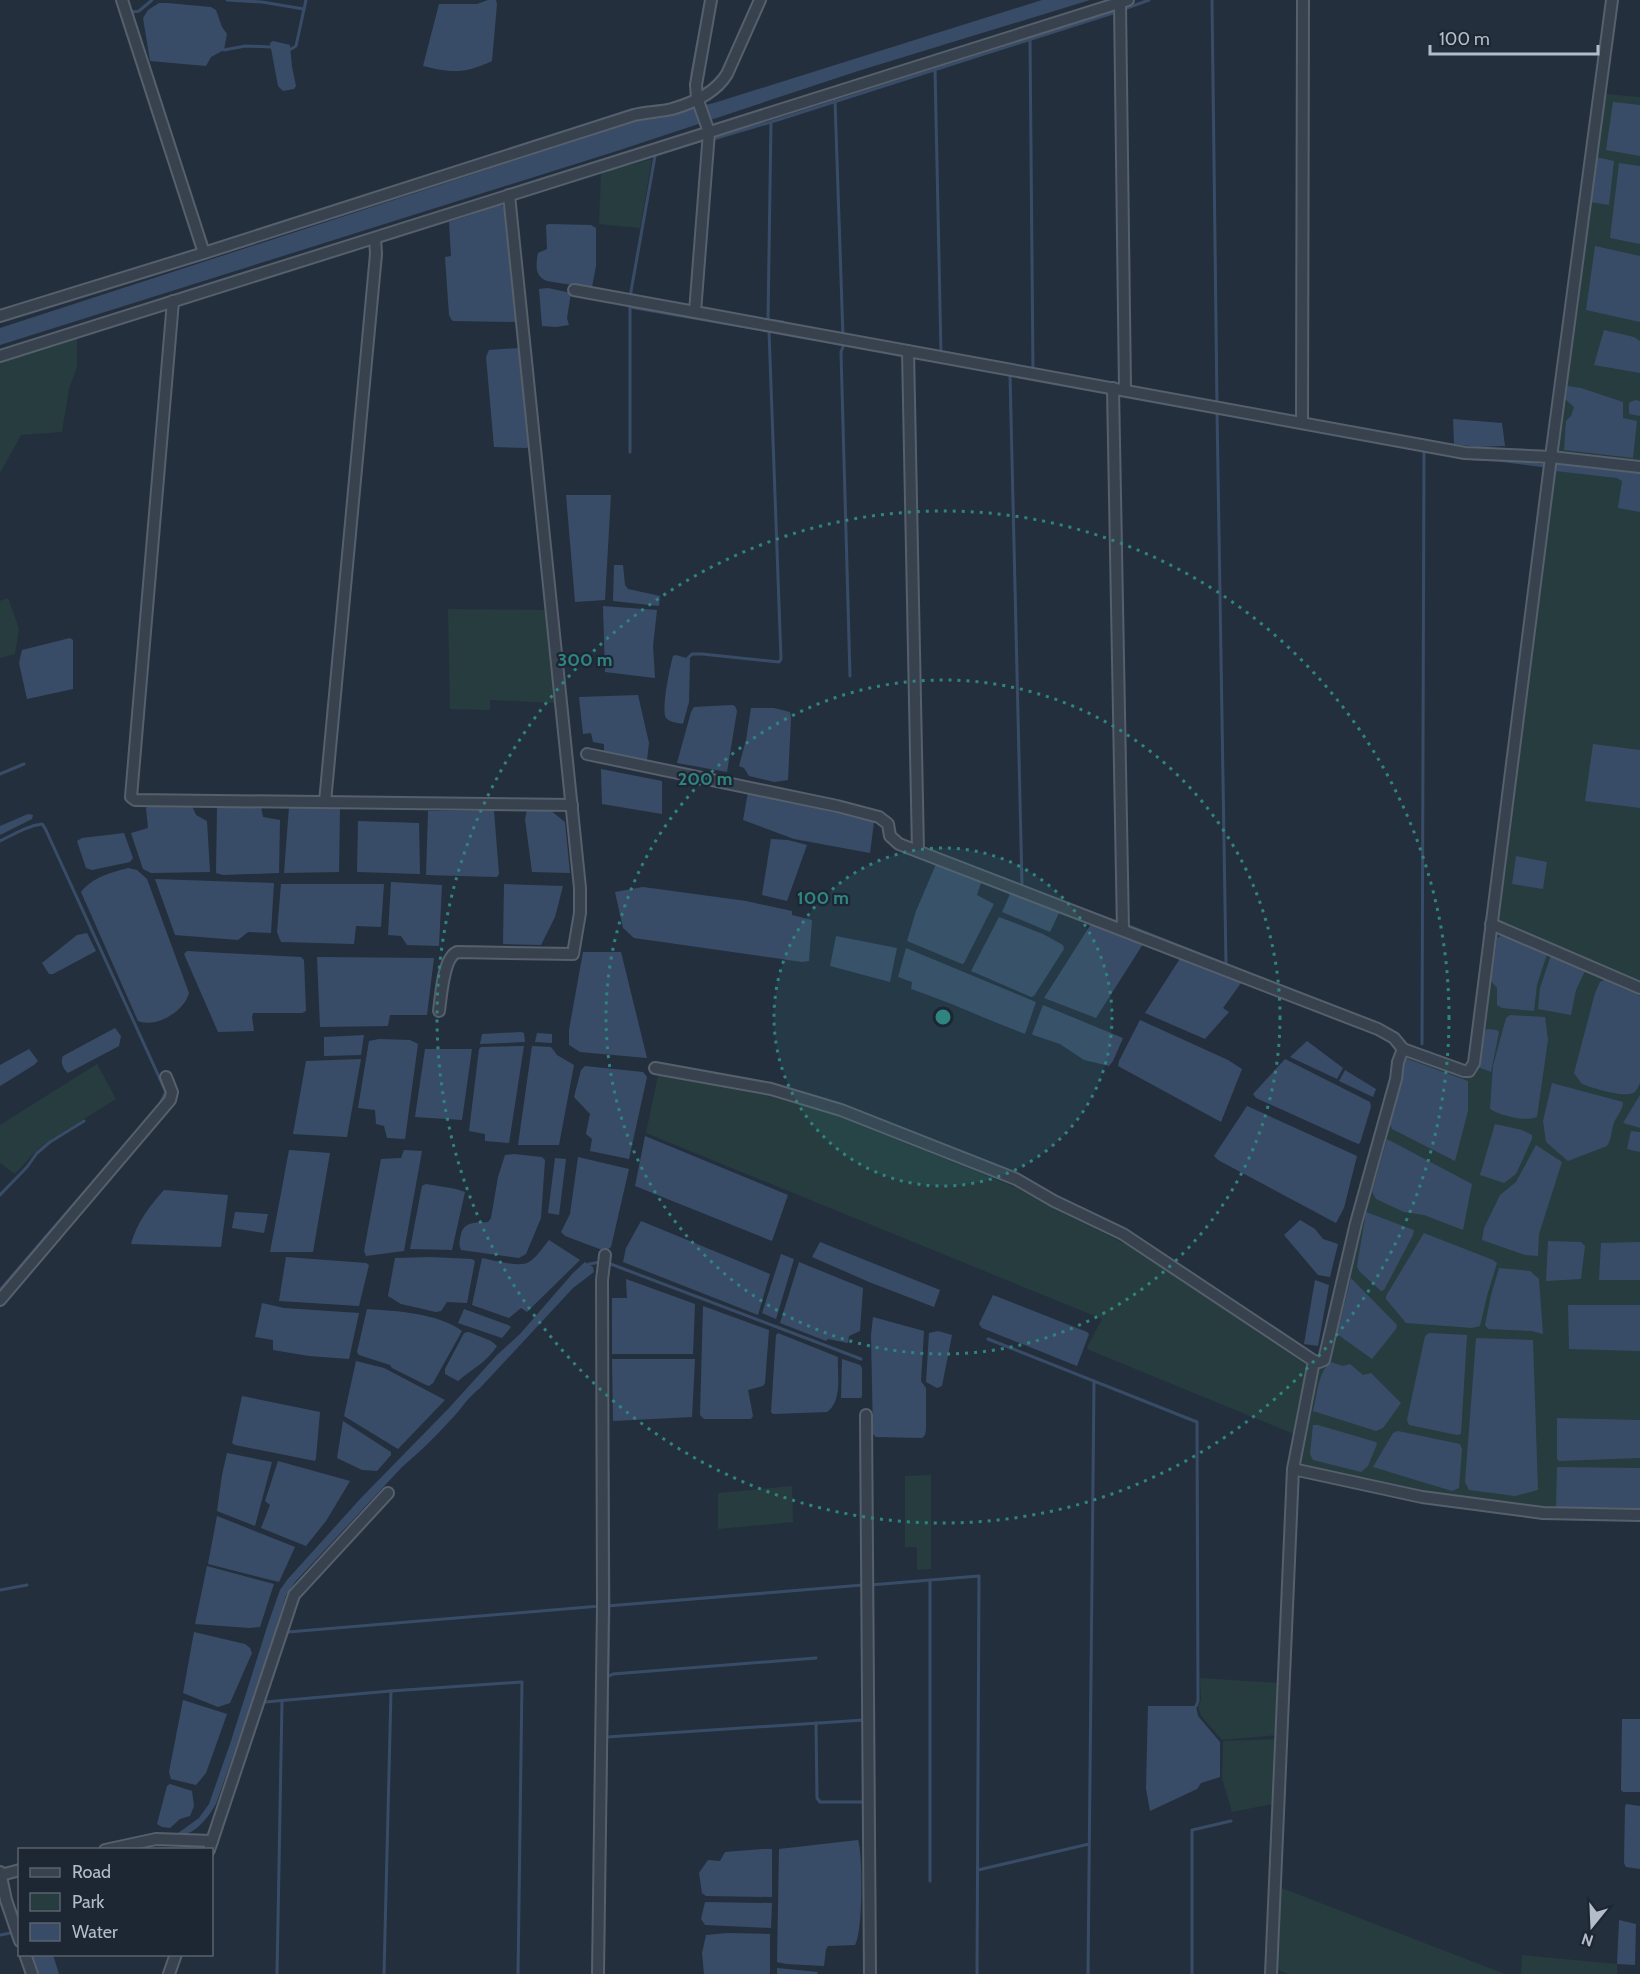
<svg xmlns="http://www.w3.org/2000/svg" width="1640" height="1974" font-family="Cabin,sans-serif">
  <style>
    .green { fill: #263c3f }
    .water { fill: #394c67 }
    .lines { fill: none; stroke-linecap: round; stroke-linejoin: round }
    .stream { stroke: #394c67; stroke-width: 3 }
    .minor-casing { stroke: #565f6c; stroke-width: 14 }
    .minor { stroke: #38414e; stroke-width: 10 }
    .ring { fill: none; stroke: #308480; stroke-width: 3; stroke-dasharray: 3 6 }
    .centre { fill: #308480; stroke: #1d2633; stroke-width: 3 }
    .ring-label { font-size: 18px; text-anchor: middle; font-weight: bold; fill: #308480; stroke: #1d2633; stroke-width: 4.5; stroke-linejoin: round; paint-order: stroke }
  </style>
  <rect width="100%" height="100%" fill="#242f3e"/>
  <!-- green -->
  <g class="green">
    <polygon points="1605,94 1640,97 1640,462 1556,453"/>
    <polygon points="652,159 640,228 599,224 601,173"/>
    <polygon points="77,337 77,367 69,389 62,432 21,435 0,473 0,361"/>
    <polygon points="1554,461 1640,470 1640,984 1495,923"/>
    <polygon points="7,598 9,600 19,629 15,654 0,658 0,601"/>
    <polygon points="448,609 546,610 556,703 490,700 490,710 450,709"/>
    <polygon points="1499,933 1640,992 1640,1512 1559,1511 1422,1493 1301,1467 1298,1463 1315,1372 1319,1367 1341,1296 1405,1052 1467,1076 1476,1074 1478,1067 1491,947 1495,936"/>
    <polygon points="97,1064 116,1099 50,1140 37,1150 15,1174 0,1163 0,1125"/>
    <polygon points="658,1075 758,1093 832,1114 1017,1188 1060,1212 1128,1245 1308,1366 1294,1434 1089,1350 1087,1347 1102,1319 646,1133"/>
    <polygon points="931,1475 931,1569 917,1570 917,1547 905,1547 905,1476"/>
    <polygon points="792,1486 793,1522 718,1529 718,1493"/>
    <polygon points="1200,1678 1279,1683 1277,1735 1222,1740 1201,1716 1198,1707 1201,1700"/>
    <polygon points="1277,1739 1274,1802 1272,1804 1232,1812 1222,1778 1223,1741"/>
    <polygon points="1279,1887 1505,1974 1288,1974 1277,1969"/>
    <polygon points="1522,1955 1617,1964 1617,1974 1521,1974"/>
  </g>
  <!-- water -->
  <g class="water">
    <path d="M488,0H496L497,4L492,61C465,74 451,73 423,66L439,4H477Z"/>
    <polygon points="1042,0 1090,0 858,71 620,150 0,345 0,328 649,117 714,103"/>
    <polygon points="159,3 167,3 211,7 216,10 222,27 227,34 224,50 211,57 206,66 150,61 143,18 148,10"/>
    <polygon points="273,41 290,45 292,67 296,86 294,89 283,91 278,86 270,43"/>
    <polygon points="1613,102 1640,105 1640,156 1606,150"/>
    <polygon points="1596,157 1614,161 1609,205 1590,202"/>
    <polygon points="1619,163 1640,166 1640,244 1610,238"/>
    <polygon points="501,205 506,208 518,322 453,321 451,319 449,315 445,257 451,256 449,222"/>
    <path d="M549,224L591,225L596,228V266L592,287L590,288L547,281C534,276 536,265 538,253L547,249L546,225Z"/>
    <polygon points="1595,246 1640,256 1640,322 1586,310"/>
    <polygon points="548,288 571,293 567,318 569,325 556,327 542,326 539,289"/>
    <polygon points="1604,330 1634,337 1640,341 1640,373 1594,365"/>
    <polygon points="518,348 520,350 529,445 527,448 494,447 486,357 489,350"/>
    <polygon points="1567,386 1581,388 1623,402 1623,418 1637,421 1633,458 1564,450 1566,421 1571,416 1574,407 1565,399"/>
    <polygon points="1635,400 1640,401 1640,416 1629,414 1629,403"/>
    <polygon points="1453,419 1502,423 1505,446 1477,447 1454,444"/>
    <polygon points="1556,463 1640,473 1640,512 1618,508 1622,481 1617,478 1555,471 1554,467"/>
    <polygon points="566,495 611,495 605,600 575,602"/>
    <polygon points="614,565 623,565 625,585 628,589 660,596 659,606 613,601"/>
    <polygon points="603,606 657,610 653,646 655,678 605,672"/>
    <polygon points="70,638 73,640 73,689 27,699 19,663 22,650"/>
    <path d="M676,655L690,659L689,702L683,724C679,723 669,722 666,718C661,709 670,667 673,656Z"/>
    <polygon points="638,695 649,743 647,760 604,752 604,744 593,742 591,733 583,734 579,697"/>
    <polygon points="732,705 735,706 737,711 727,772 677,763 691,712 694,707"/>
    <polygon points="751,708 774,708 790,712 791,718 788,780 774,782 749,776 744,768 739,766 746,740"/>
    <polygon points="1593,744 1640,750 1640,808 1585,801"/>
    <polygon points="601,769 662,781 662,814 602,804"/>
    <polygon points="748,792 874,822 870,853 794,839 743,820"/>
    <polygon points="150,805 192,806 196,815 207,821 210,872 151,873 143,869 131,833 148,828 146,808"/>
    <polygon points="261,806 263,817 280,820 279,873 223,875 216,873 217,807"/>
    <polygon points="289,807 340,809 339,872 284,873"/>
    <polygon points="527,810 550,810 565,822 570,873 532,872 525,819"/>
    <polygon points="428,811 494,811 499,874 497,877 426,875"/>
    <polygon points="28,814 33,815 32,819 0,835 0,826"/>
    <polygon points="358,821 419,823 420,874 357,872"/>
    <polygon points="124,833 133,858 130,862 92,870 86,868 77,841 82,838"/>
    <polygon points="771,839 788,840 807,845 787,901 762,895"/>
    <polygon points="1516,856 1547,862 1543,889 1512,884"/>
    <polygon points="936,864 982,880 977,895 994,904 964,963 962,964 907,941 916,911"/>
    <path d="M128,868L137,870L147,879L189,993C184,1012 156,1028 138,1021L81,892C93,877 110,873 128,868Z"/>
    <polygon points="155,879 274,883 271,933 248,932 238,940 175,935"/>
    <polygon points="391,882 442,885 439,946 407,945 401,936 388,935"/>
    <polygon points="281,884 384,884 381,927 356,926 354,944 281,942 277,932"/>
    <polygon points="504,884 563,886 555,917 541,945 503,944"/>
    <polygon points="643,887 746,901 792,911 792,915 812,920 809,961 802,962 634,938 623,928 615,892"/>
    <polygon points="1010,894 1059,913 1050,932 1002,912"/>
    <polygon points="999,917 1043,934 1063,945 1064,949 1034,996 1031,997 971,971"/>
    <polygon points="1091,924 1143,944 1096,1018 1044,998"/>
    <polygon points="87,933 96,951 53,974 49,974 42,963 77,935"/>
    <polygon points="836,936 897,948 890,982 830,966"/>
    <polygon points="1501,936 1547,954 1537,985 1534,1011 1502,1008 1497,1005 1497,988 1491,981 1497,938"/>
    <path d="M906,948L1036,1002L1025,1034C987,1020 950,1002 911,989L912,982L898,977Z"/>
    <polygon points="187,951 301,957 304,960 306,1011 302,1013 253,1013 252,1017 254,1031 218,1032 184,954"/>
    <polygon points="583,952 621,952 647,1058 580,1052 569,1045 569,1030"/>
    <polygon points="1551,955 1585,971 1576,990 1571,1015 1538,1009 1540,988"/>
    <polygon points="317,957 434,958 427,1015 390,1015 388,1026 320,1027"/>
    <polygon points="1181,957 1220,975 1239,980 1241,983 1223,1008 1229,1012 1205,1039 1145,1013"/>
    <path d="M1604,980L1640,996V1083C1639,1086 1636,1090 1635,1092C1625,1099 1593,1088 1582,1084L1574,1073L1595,993L1600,982Z"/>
    <polygon points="1043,1005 1123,1038 1113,1061 1109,1066 1084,1060 1060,1044 1033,1035 1032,1034"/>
    <path d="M1510,1015L1545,1017L1548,1040L1537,1117C1524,1122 1502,1116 1490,1109L1493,1066L1506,1018Z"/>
    <polygon points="1140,1020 1228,1060 1242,1069 1221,1122 1118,1066 1119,1061"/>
    <path d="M115,1028L121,1036L119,1046L68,1073C63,1069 60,1062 63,1056Z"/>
    <polygon points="1487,1029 1497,1030 1499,1032 1491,1072 1478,1067 1482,1033"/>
    <polygon points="521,1032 524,1033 525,1042 480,1044 482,1034"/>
    <polygon points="537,1033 552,1034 552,1043 535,1042"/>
    <polygon points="364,1035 361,1055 324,1056 324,1037"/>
    <polygon points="379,1039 410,1040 418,1044 405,1139 387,1138 384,1126 376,1124 375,1110 358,1108 369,1041"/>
    <polygon points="1307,1041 1343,1068 1337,1079 1290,1057"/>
    <polygon points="524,1046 509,1143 485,1141 485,1134 469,1131 479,1049 481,1047"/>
    <polygon points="532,1046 551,1047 557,1055 574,1065 559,1145 518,1145"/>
    <polygon points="29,1049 38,1061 34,1065 0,1086 0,1065"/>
    <polygon points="425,1049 472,1049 462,1120 415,1117"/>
    <polygon points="1405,1058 1468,1081 1468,1111 1455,1161 1392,1129 1389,1122"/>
    <polygon points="361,1059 347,1137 293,1134 306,1061"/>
    <polygon points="1285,1059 1370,1102 1371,1107 1360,1143 1358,1144 1256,1098 1253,1094"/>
    <polygon points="585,1066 643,1072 647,1077 629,1159 590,1151 592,1139 586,1134 590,1114 574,1097 581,1070"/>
    <polygon points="1345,1070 1376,1089 1373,1097 1339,1081"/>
    <path d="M1552,1083L1623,1102C1623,1111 1615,1117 1613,1126C1611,1134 1611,1140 1607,1146L1568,1161L1546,1142L1543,1121Z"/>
    <polygon points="1640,1095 1640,1128 1623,1123"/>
    <polygon points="1247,1106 1357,1156 1344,1208 1336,1223 1218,1160 1214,1156"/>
    <polygon points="1495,1124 1522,1130 1532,1135 1532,1139 1516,1174 1504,1183 1480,1175"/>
    <polygon points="1631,1131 1640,1132 1640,1152 1627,1149"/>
    <polygon points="645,1136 788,1195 772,1241 635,1186"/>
    <polygon points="1387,1139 1472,1184 1463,1230 1424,1215 1404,1212 1376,1199 1372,1192"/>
    <polygon points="1536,1145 1562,1162 1539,1234 1538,1256 1525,1255 1482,1240 1484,1228 1500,1195 1516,1182"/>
    <polygon points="289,1150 330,1153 313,1252 270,1252"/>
    <polygon points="404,1150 422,1151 404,1251 366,1256 364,1251 381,1159 401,1158"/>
    <path d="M514,1154L542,1157L545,1160L541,1218L526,1254L519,1258L461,1250C458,1243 460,1240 461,1234C464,1221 477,1223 488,1222L491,1218L498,1177L505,1155Z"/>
    <polygon points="578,1157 629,1169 611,1247 605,1251 565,1236 561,1232 570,1214"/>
    <polygon points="555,1158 566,1159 559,1215 548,1213"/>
    <polygon points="426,1184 456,1189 465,1192 452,1250 410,1249 422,1186"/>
    <path d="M164,1190L228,1195L221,1247L131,1244C137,1222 149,1207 164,1190Z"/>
    <polygon points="235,1212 268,1214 264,1233 232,1228"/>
    <polygon points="1366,1212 1414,1230 1413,1235 1384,1290 1381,1291 1359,1271 1357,1266"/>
    <polygon points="1300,1220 1315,1229 1323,1239 1338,1244 1330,1277 1318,1275 1284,1235"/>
    <polygon points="641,1221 770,1274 758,1315 623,1262 626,1248"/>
    <polygon points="1424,1233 1493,1260 1497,1263 1487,1296 1480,1326 1472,1328 1406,1323 1386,1299 1386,1296"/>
    <path d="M549,1240L580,1260L527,1312L521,1308L509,1318L472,1305L482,1258C493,1260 520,1268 529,1262C537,1257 543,1247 549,1240Z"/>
    <polygon points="1548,1241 1581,1242 1585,1246 1581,1279 1546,1281"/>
    <polygon points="820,1242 940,1290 934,1307 869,1282 812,1257"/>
    <polygon points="1640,1242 1640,1280 1599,1280 1601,1243"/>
    <polygon points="781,1254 794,1259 776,1319 762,1313"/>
    <polygon points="286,1257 366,1263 369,1265 359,1306 279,1301"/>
    <polygon points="430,1257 472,1259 475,1261 467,1303 447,1302 441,1311 436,1312 401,1304 388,1296 395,1258"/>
    <path d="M585,1262L593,1267L594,1272L573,1288L480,1388C470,1396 465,1403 457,1413C440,1432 421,1451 402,1467L295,1582L286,1595L270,1650L216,1804C207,1819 194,1837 174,1836L199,1818L209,1804L231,1741L268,1624L280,1590L287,1580L361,1498L449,1408L497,1355L520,1334L573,1273Z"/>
    <polygon points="799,1262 863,1288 860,1331 849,1336 848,1343 828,1339 826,1341 780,1323"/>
    <polygon points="1499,1268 1530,1271 1539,1279 1543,1334 1532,1331 1488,1329 1485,1325 1491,1295"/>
    <polygon points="1351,1278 1397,1325 1396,1329 1372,1359 1337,1334"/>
    <polygon points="626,1279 695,1304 693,1354 612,1354 612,1298 627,1298"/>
    <polygon points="1315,1280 1329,1285 1318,1346 1304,1344"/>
    <polygon points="993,1295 1087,1332 1089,1334 1077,1366 982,1328 979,1324"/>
    <polygon points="262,1303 284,1308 359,1313 349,1359 309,1356 273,1350 273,1340 255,1337"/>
    <polygon points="1568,1305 1640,1305 1640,1351 1569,1349"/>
    <polygon points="703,1306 769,1330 765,1383 763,1386 748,1390 753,1416 751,1419 704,1419 700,1415"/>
    <path d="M367,1309C396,1311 438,1313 462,1331L433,1383L429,1386L426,1385L392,1368L390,1365L359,1355L357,1352Z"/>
    <polygon points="464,1309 508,1325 511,1327 502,1338 458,1323"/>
    <polygon points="873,1317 924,1331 921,1381 926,1388 926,1429 925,1435 922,1438 876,1437 873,1434 871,1335"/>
    <polygon points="938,1331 952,1335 942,1386 937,1388 926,1382 929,1333"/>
    <path d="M469,1332L491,1341L497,1346C487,1362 472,1369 458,1381L445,1374V1369L464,1333Z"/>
    <path d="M778,1333L838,1357C837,1374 843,1401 827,1412L773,1414L771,1412L776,1335Z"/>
    <polygon points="1429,1333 1467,1335 1461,1434 1457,1435 1409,1425 1407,1420 1425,1336"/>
    <polygon points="1476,1338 1533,1340 1538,1490 1515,1496 1469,1490 1465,1482"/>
    <polygon points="612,1359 695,1359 692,1417 613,1421"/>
    <polygon points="842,1359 860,1365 862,1368 862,1396 861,1398 841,1398"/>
    <polygon points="356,1361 384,1368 445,1400 398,1449 344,1416"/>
    <path d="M1331,1362L1343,1366L1350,1364L1363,1375L1371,1373L1401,1403L1383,1428L1376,1431L1313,1411C1317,1396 1318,1371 1331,1362Z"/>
    <polygon points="242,1396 320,1412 316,1458 315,1461 235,1445 232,1443"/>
    <polygon points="1557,1418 1640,1420 1640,1458 1559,1461 1557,1459"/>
    <polygon points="343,1421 391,1452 391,1455 377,1471 362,1470 337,1458"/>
    <polygon points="1313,1425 1318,1425 1376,1442 1377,1444 1368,1466 1361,1472 1313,1460 1310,1454"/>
    <polygon points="1398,1431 1460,1444 1462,1449 1459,1488 1452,1491 1373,1467 1393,1433"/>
    <polygon points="227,1453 272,1462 255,1526 217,1511 222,1475"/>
    <polygon points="278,1461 350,1481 326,1521 306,1546 261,1528 270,1505 265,1501"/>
    <polygon points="1557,1467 1640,1468 1640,1508 1556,1507"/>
    <polygon points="217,1516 295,1547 279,1582 208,1564"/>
    <polygon points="207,1566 274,1584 260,1627 249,1628 195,1624"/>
    <polygon points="194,1632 245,1644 250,1648 252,1653 230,1703 218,1707 183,1693"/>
    <polygon points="183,1700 227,1714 206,1773 196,1785 171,1779 169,1772"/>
    <polygon points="1148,1706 1196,1706 1198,1716 1220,1742 1220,1777 1201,1783 1197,1789 1150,1811 1146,1789"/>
    <polygon points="1622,1719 1640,1719 1640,1792 1623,1792 1621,1790"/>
    <polygon points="170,1784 192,1791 194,1806 190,1816 180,1819 170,1828 162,1827 157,1824 167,1786"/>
    <polygon points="1626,1804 1640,1806 1640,1869 1626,1867 1624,1863 1625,1807"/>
    <path d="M858,1840C863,1855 863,1933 855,1945L828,1946L826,1949L824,1966L786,1964L777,1962L779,1849Z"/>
    <polygon points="763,1849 772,1849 772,1897 706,1896 702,1893 699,1873 708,1860 720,1861 725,1852"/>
    <polygon points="705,1902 772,1903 771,1928 705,1925 701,1919"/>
    <polygon points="1619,1920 1636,1924 1635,1965 1617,1964"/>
    <polygon points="727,1933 770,1934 770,1974 704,1974 702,1953 706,1935"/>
    <polygon points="31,1955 53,1955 59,1974 38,1974"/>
    <polygon points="777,1968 818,1972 817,1974 777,1974"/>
  </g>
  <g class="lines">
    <!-- stream -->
    <g class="stream">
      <polyline points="227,0 262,2 304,9"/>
      <polyline points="1212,0 1217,405"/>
      <polyline points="130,10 133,12 139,11 152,0"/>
      <polyline points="1030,39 1033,371"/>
      <polyline points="291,49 296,46 306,0"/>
      <polyline points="224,50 245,46 271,47"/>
      <polyline points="935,69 941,354"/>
      <polyline points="691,84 692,73 706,0"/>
      <polyline points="835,101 843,337"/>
      <polyline points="771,122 768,320 783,322 783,325"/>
      <polyline points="608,170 703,140 713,139 771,122 1116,12 1149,0"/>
      <polyline points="630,297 655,156"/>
      <polyline points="630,307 769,331"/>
      <polyline points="846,345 844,344 841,352 850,676"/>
      <polyline points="1010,374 1022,885"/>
      <polyline points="1217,411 1226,964"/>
      <polyline points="1224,414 1351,437"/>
      <polyline points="630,452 630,304"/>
      <polyline points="1449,455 1474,459 1498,460 1546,466"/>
      <polyline points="688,658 692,654 702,654 779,662 781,659 769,331 778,332"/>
      <polyline points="0,774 24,764"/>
      <path d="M0,841C14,834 27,826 42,824L45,828L166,1092L161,1102"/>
      <polyline points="949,858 1119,923"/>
      <polyline points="1126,925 1245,972"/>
      <polyline points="1422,1044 1424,450"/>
      <polyline points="0,1195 27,1167 37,1153 50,1142 84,1121"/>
      <polyline points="608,1263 861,1359"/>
      <polyline points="589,1264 601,1262"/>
      <polyline points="0,1290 118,1153"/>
      <polyline points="988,1339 1197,1422 1198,1701 1196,1706"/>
      <polyline points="870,1585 979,1576 977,1974"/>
      <polyline points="0,1590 27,1585"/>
      <polyline points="607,1606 863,1585"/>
      <polyline points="288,1632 600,1606"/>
      <polyline points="609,1676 613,1674 816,1658"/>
      <polyline points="265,1702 391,1691 522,1682 518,1974"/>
      <polyline points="816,1723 817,1798 820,1802 862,1802"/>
      <polyline points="607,1737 864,1720"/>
      <polyline points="605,1835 609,1605 608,1471"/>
      <polyline points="978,1870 1089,1844"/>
      <polyline points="930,1881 930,1580"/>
      <polyline points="0,1935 11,1933"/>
      <polyline points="277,1974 282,1701"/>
      <polyline points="384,1974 391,1691"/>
      <polyline points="1088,1974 1094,1381"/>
      <polyline points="1192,1974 1192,1830 1231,1821"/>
    </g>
    <defs>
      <g id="minor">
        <polyline points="122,0 204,253"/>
        <polyline points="711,0 696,85 697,98 709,132 695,312 1465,453 1551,457 1640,467"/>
        <polyline points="1120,3 1125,390"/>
        <polyline points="574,290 695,312"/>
        <polyline points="173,301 131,797 135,800 572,805"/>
        <path d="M0,316L204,253L634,115C646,112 659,112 672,109C693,103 716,92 727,74L760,0"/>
        <polyline points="908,351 918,851"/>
        <polyline points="0,356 1128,0"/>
        <polyline points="1113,388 1123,930"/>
        <polyline points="1302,422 1303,0"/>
        <polyline points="587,754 837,806 879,817 888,824 890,836 899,844 1378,1029 1394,1038 1403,1049"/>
        <polyline points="325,802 376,254 375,238"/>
        <polyline points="1491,924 1640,988"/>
        <path d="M439,1011C441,997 443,958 457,952L573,954L580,913V888L509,195"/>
        <polyline points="655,1068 771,1089 841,1110 1016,1179 1054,1201 1123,1234 1314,1361 1319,1362 1324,1360 1356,1223 1396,1079 1398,1062 1403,1049 1464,1071 1469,1071 1474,1063 1551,457 1612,0"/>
        <polyline points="0,1300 170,1100 172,1092 166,1077"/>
        <polyline points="866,1415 870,1974"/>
        <polyline points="1293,1469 1422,1497 1543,1513 1640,1515"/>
        <polyline points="105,1850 156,1839 212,1841"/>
        <polyline points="209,1850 294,1595 388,1493"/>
        <polyline points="0,1872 6,1900 20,1941"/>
        <polyline points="1,1875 20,1870"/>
        <polyline points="25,1954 32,1974"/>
        <polyline points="169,1974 176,1954"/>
        <polyline points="598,1974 603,1606 602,1280 605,1255"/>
        <polyline points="1271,1974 1293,1469 1314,1361"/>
      </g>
    </defs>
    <!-- minor casing -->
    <use href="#minor" class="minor-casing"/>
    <!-- minor -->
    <use href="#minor" class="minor"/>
  </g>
  <!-- distance rings -->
  <circle cx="943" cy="1017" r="169" fill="#308480" fill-opacity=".12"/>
  <g class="ring">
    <circle cx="943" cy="1017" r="169"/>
    <circle cx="943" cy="1017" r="337"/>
    <circle cx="943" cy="1017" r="506"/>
  </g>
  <circle cx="943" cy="1017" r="9" class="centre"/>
  <g class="ring-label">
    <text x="585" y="666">300 m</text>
    <text x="705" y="785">200 m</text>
    <text x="823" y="904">100 m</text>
  </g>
  <!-- legend -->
  <rect x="18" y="1848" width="195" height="108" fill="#1d2633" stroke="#59626f" stroke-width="1.5"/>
  <rect x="30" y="1868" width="30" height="9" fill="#38414e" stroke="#59626f" stroke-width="1.5"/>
  <text x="72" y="1878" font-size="18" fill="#b4bcc9">Road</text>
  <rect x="30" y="1893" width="30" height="18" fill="#263c3f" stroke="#59626f" stroke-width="1.5"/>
  <text x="72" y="1908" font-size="18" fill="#b4bcc9">Park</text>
  <rect x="30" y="1923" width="30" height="18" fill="#394c67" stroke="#59626f" stroke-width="1.5"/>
  <text x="72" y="1938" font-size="18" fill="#b4bcc9">Water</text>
  <!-- north arrow -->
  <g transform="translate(1592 1926) rotate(198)" stroke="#1d2633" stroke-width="4.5" paint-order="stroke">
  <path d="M0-4.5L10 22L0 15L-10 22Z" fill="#b4bcc9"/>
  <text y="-9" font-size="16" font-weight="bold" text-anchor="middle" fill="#b4bcc9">N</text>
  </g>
  <!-- scale -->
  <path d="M1430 45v9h168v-9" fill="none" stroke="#b4bcc9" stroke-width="3"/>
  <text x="1439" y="45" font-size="18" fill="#b4bcc9" stroke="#1d2633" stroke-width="4.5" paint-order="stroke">100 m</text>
</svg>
